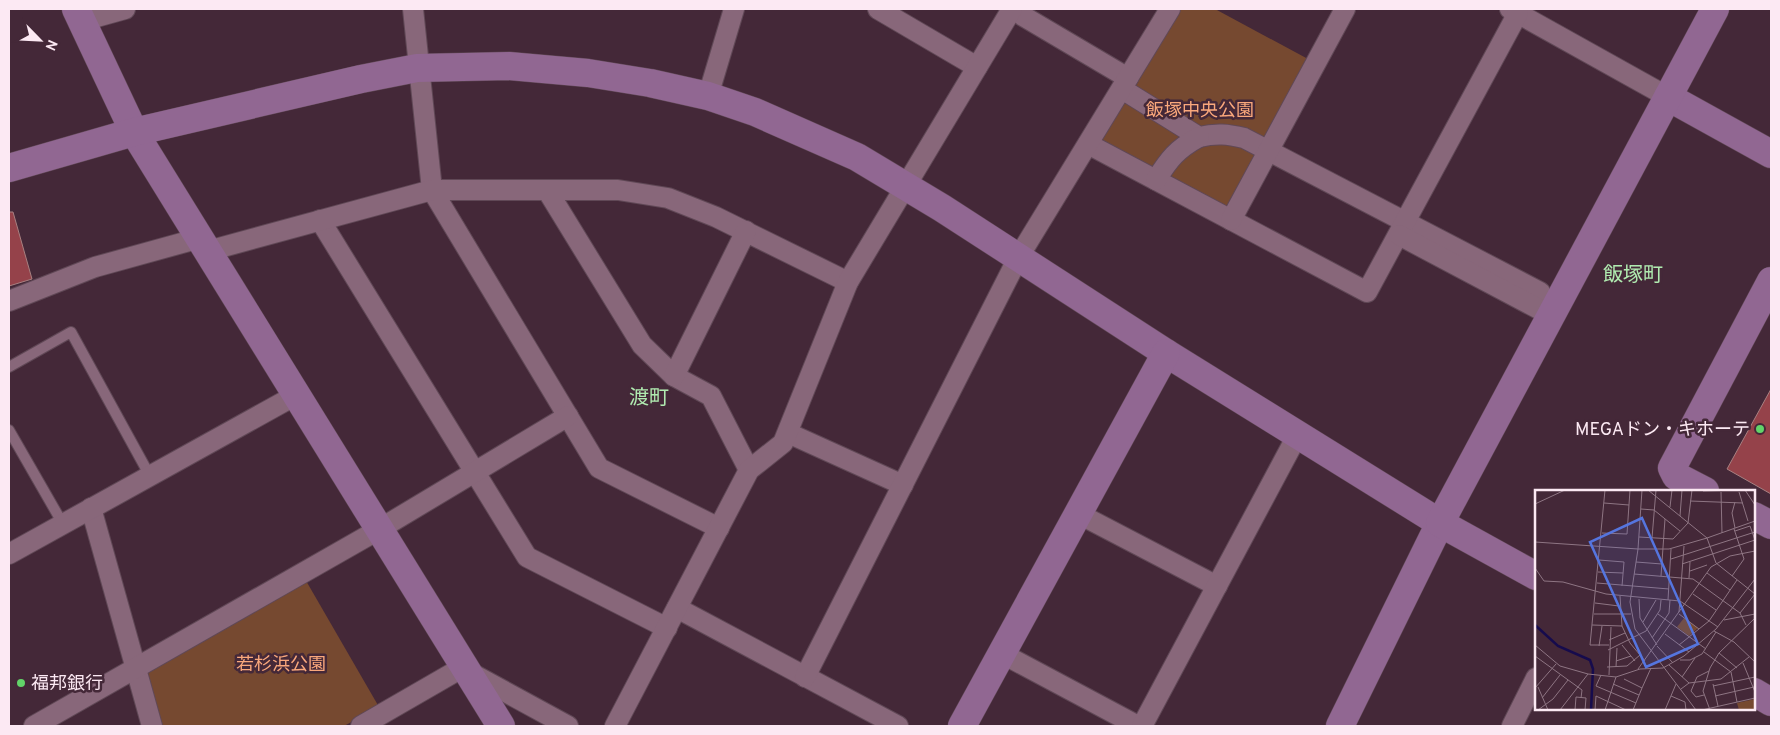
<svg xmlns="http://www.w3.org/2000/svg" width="1780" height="735" font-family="Overpass,'Noto Sans JP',sans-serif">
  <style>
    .green { fill: #764930 }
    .building { fill: #95424a; stroke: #a88081 }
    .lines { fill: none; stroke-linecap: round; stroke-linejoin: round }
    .lane-casing { stroke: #604856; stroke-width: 12 }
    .street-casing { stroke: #604856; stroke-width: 22 }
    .secondary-casing { stroke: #604856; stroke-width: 29 }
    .lane { stroke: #88677a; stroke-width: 10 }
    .street { stroke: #88677a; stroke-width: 20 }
    .secondary { stroke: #916792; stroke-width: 28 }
    .poi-dot { fill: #62d469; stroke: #442838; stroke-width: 2 }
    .labels { text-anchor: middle; stroke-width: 5; stroke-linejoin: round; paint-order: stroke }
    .park-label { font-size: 18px; fill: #faa87c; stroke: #442838 }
    .poi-label { font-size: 18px; fill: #fce9f3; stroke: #442838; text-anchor: end }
    .quarter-label { font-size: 20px; fill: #b0ebb0; stroke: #442838 }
    .inset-river { fill: none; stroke: #160b4d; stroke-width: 2.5 }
    .inset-road { fill: none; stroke: #8e7583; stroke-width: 1 }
    .view { fill: #5575df; fill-opacity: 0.15; stroke: #5575df; stroke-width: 2.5 }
    .inset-edge { fill: none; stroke: #fce9f3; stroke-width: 2.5 }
  </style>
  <rect width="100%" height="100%" fill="#442838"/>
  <!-- green -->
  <g class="green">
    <polygon points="1178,9 1215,9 1308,59 1226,210 1100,142"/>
    <polygon points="305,579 379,707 344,726 161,726 143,672"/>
  </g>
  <!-- building -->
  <g class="building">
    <polygon points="9,212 13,212 32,279 9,286"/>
    <polygon points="1771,389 1771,494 1727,469"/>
  </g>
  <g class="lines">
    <defs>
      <g id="lane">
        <polyline points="9,367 71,332 150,476"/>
        <polyline points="9,430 63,524"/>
      </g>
      <g id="street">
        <polyline points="413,9 432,190 599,468 719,528"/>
        <polyline points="878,9 977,67"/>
        <polyline points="1016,9 1023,16 1128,78"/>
        <polyline points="1510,9 1668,97"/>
        <polyline points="82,21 125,9"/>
        <path d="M1122,89L1199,137C1216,133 1228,134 1244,138L1540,292"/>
        <polyline points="708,96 734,9"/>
        <polyline points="1088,144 1367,292 1518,13"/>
        <path d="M1156,180C1169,159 1177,149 1199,137"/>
        <polyline points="547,190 642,345 674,376 711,396 749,470"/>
        <polyline points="320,220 527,557 667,628"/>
        <polyline points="1231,220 1345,9"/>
        <polyline points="1399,235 1552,316"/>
        <polyline points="208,251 432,190 618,190 668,198 716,217 848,282"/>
        <polyline points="9,301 95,267 200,238"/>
        <polyline points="674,376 746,231"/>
        <polyline points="788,433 903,485"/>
        <polyline points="91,508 152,726"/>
        <polyline points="1077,513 1217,586"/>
        <polyline points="9,554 296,395"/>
        <polyline points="677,608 898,726"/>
        <polyline points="1001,653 1138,726"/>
        <polyline points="469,672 568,726"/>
        <polyline points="805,677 1018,258 1170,9"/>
        <polyline points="34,726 378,530 568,416"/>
        <polyline points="361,726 465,666"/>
        <polyline points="615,726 749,470 783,443 848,282 1012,9"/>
        <polyline points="1142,726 1298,434"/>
        <polyline points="1512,726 1536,678"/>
      </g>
      <g id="secondary">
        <polyline points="76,9 134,132 501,726"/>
        <polyline points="1668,97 1771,154"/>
        <polyline points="9,168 134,132 361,79 417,68 509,66 588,73 650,83 708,96 755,112 857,157 942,208 1166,353 1440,523 1340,726"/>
        <polyline points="1705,491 1676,476 1672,468 1771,281"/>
        <polyline points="1754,516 1771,525"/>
        <polyline points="1536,576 1440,523 1715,9"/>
        <polyline points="1754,692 1771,702"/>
        <polyline points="962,726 1166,353"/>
      </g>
    </defs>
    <!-- lane casing -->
    <use href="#lane" class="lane-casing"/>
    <!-- street casing -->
    <use href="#street" class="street-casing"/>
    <!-- secondary casing -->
    <use href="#secondary" class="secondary-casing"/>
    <!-- lane -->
    <use href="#lane" class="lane"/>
    <!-- street -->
    <use href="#street" class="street"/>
    <!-- secondary -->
    <use href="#secondary" class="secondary"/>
  </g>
  <!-- markers -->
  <g class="poi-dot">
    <circle cx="1760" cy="429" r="5"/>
    <circle cx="21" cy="683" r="5"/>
  </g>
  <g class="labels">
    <!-- park labels -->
    <g class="park-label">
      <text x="1200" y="116">飯塚中央公園</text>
      <text x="281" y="670">若杉浜公園</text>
    </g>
    <!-- poi labels -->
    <g class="poi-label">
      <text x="1750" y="435">MEGAドン・キホーテ</text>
      <text x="31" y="689" text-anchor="start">福邦銀行</text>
    </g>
    <!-- quarter labels -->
    <g class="quarter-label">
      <text x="1633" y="281">飯塚町</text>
      <text x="649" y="404">渡町</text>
    </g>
  </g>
  <!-- overview -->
  <g transform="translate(1535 490)">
    <rect width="220" height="220" fill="#442838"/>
    <path d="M149,128L163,138L154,146L142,137ZM220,209V220H204L202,213Z" fill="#764930"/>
    <path class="inset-river" d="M0,135L23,156L55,170L58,179L56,220"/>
    <path class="inset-road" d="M70,0L55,155H74M113,0L172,48L220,31M210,0L220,15M168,1L206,0M186,2L187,43M204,2L213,31M155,11L208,13M200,12L197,23L200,38M69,13L94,15M0,14L30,0M135,17L137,0M106,19L119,20L145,41M145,26L147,0M200,41L215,36L220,50M67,43L92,44L95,0M104,47L138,49L153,33L157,0M117,48L121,0M0,52L103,59L107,0M136,69L220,42M64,70L89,72L87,96M101,72L127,74M147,74L220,50M0,78L9,91L28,92L71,104L145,111M155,81L172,75M63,82L88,83M172,83L195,100M99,84L158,89L205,123L211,135M126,86L130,29M197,86L209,69L199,39M154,88L155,72M62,93L134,99M158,104L181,120M85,106L87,136L95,153L110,171M104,109L105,128L122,155M133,110L136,59M145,111L183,137M60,113L84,116M144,122L149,56M205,123L220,104M59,124H96M123,124L171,159M144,124L164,139M189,130L220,124M108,132L121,110M57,135L87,136M179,141L199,152L220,172M130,144L154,162M117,148L134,123L135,110M74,150L90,143M0,155L25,176L53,184L81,187L105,179L128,178L149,166L181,139L220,89M87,155L100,171M144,155L174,131L202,90M64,156L67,136M122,156L138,173M73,160L111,141L125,120L126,110M169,162L196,182L202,212M184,163L202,178M0,166L47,200L46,208M145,170H155L167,164L181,142M81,171L96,166M208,173L220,202M134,175L154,193M72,177L92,176L105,165M81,177L82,158M103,179L176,77L195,66L220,61M66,185L61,196L101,213M74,185L76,137M147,187L160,168M89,189L107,198L98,220M78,194L104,205M178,194L183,216M178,196L220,187M3,197L13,220M0,198L21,174M107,198L116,178M146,199L154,193L186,189L214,167M169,205L161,207L156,201L162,187L174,181M136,206L150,212L151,220M180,206L219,197M7,208L25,185M3,220L18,209L33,190M25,220L53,184M40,220L41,207L51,208L50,220M60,220L61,206L91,220M70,220L81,187M130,220L141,194M161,220L100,139L95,112L103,59H134L172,48L181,73L220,104M167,220L220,208M175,220L168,201L175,178L184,163L220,128"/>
    <path class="view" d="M107,28L163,154L111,177L55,52Z"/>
    <rect width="220" height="220" class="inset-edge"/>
  </g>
  <!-- border -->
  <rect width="1780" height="735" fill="none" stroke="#fce9f3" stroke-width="20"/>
  <!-- north arrow -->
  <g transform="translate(40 40) rotate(114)" stroke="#442838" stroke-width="4" paint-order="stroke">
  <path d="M0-4L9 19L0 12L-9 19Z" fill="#fce9f3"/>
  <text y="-8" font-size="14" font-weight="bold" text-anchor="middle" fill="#fce9f3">N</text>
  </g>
</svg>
